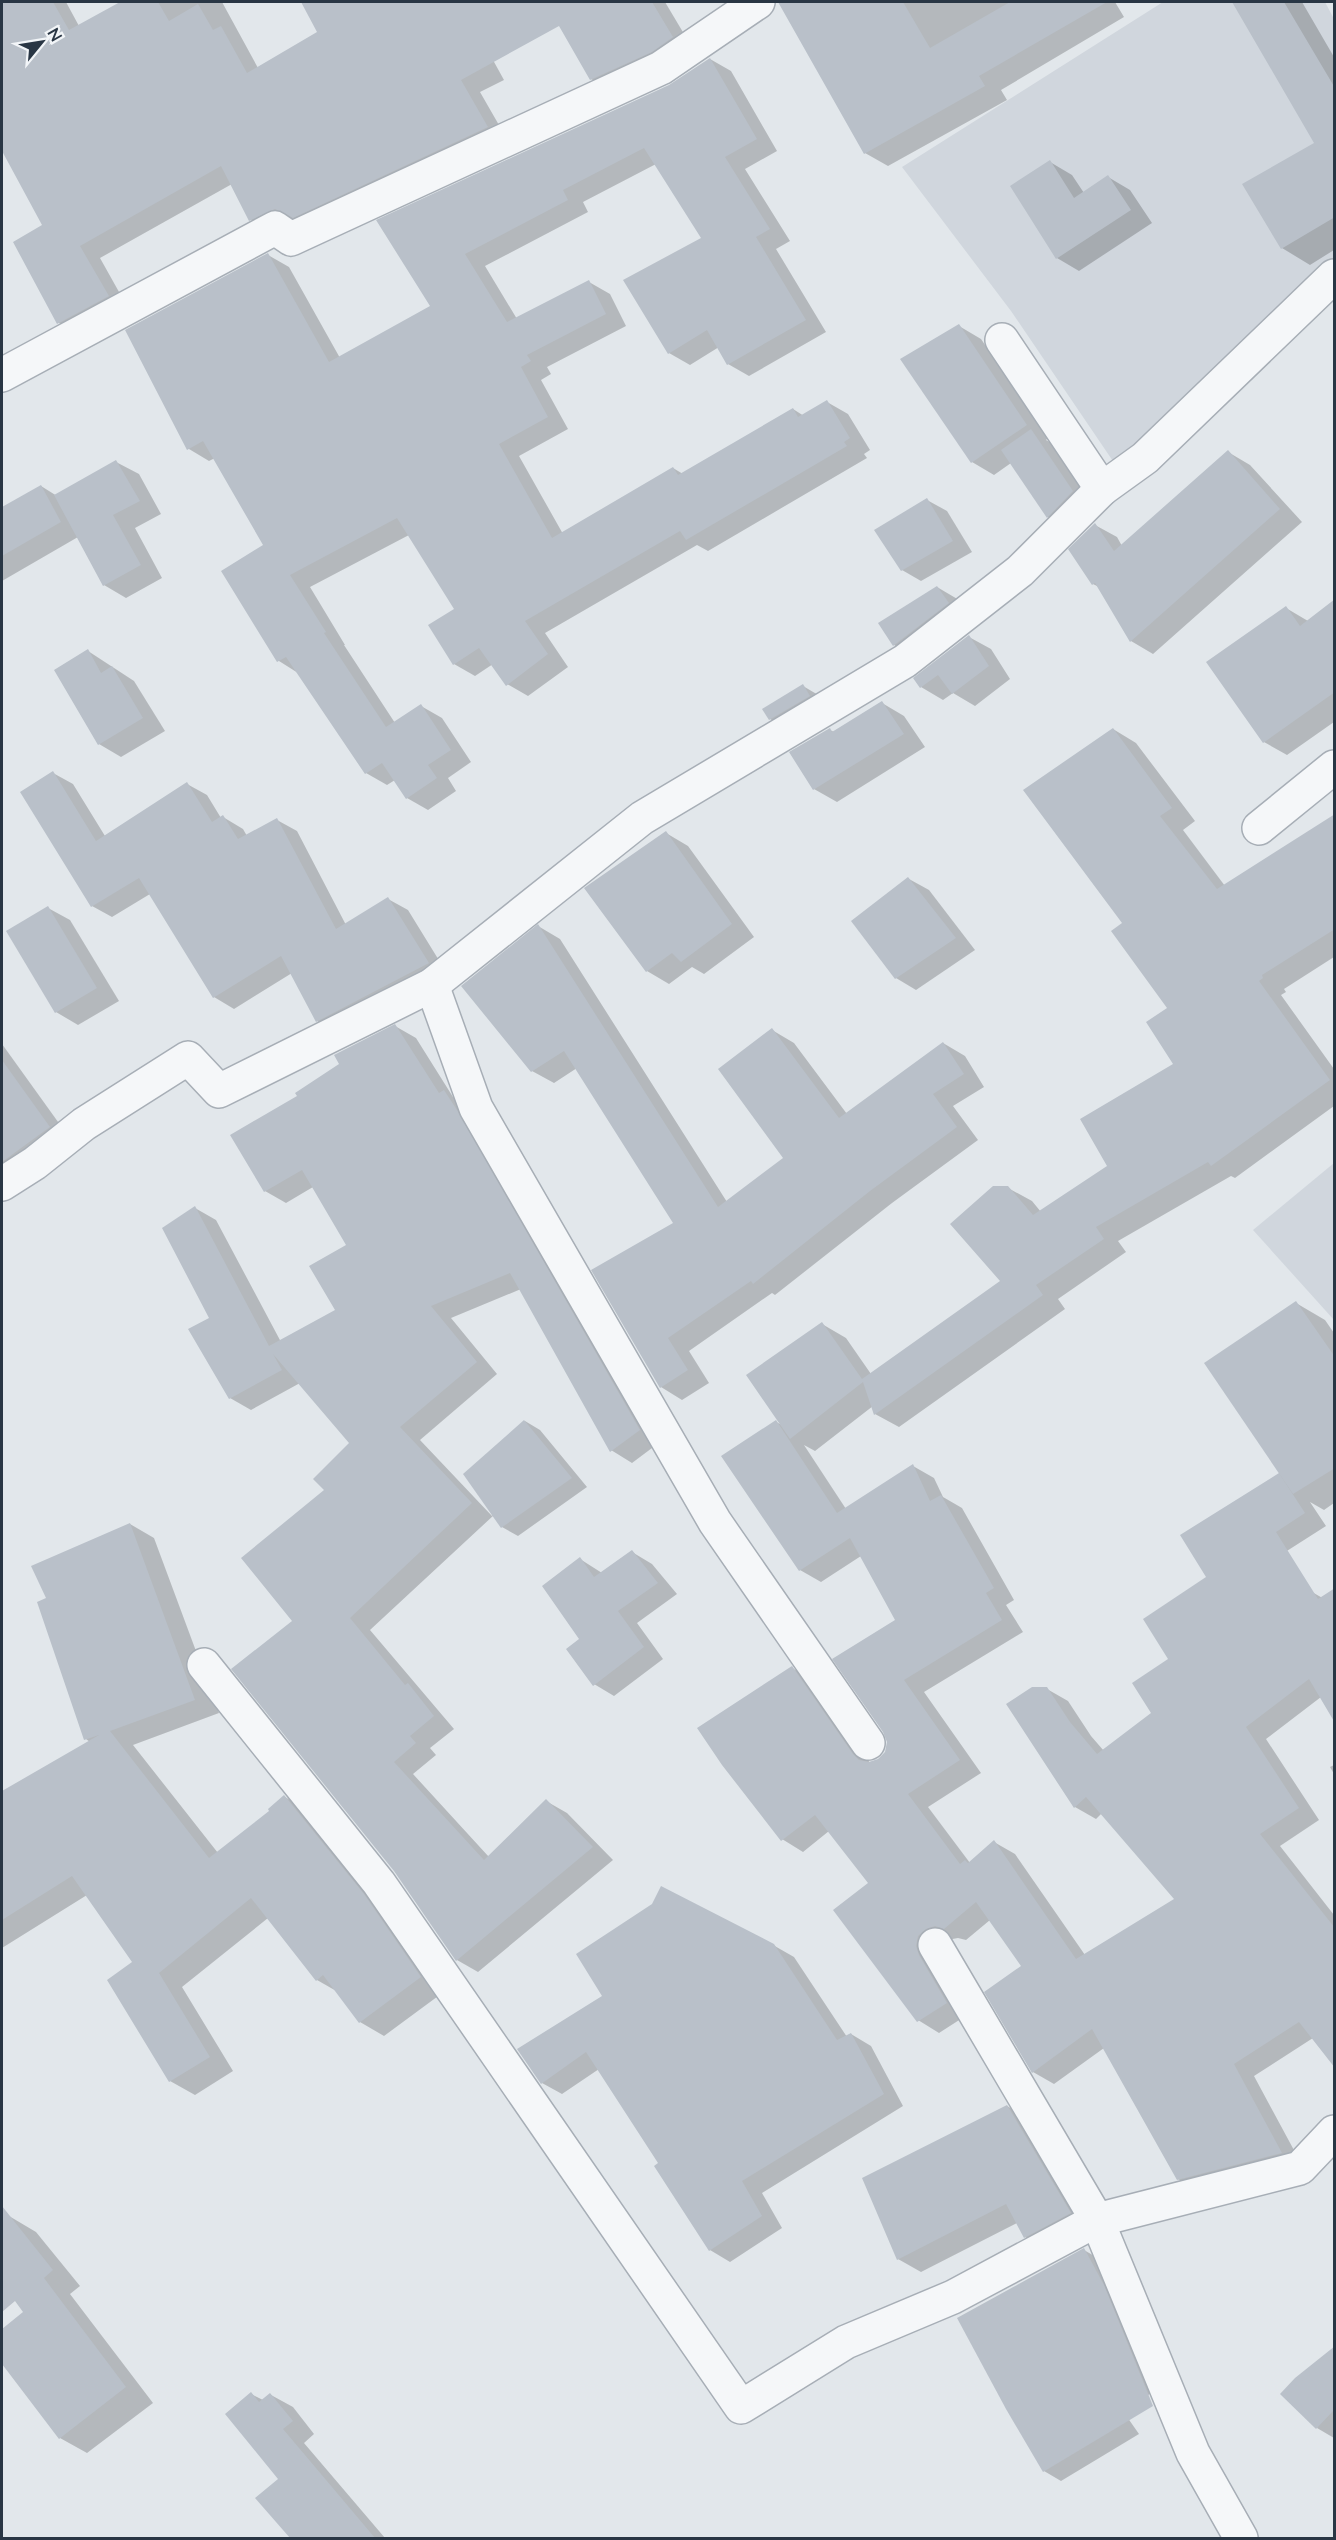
<svg xmlns="http://www.w3.org/2000/svg" width="1336" height="2540" font-family="Lato,sans-serif">
  <style>
    .built { fill: #d0d6dd }
    .shadow { fill: #0003 }
    .building { fill: #b9c0c9 }
    .lines { fill: none; stroke-linecap: round; stroke-linejoin: round }
    .minor-casing { stroke: #a7aeb6; stroke-width: 36 }
    .minor { stroke: #f5f7f9; stroke-width: 33 }
  </style>
  <rect width="100%" height="100%" fill="#e2e7eb"/>
  <!-- built -->
  <g class="built">
    <polygon points="1163,2 1325,2 1334,19 1334,269 1119,470 1011,311 902,167"/>
    <polygon points="1334,1163 1334,1320 1253,1230"/>
  </g>
  <!-- shadow -->
  <g class="shadow">
    <polygon points="12,2 66,2 79,26 122,2 222,2 258,68 319,32 302,2 461,2 504,80 480,92 507,139 271,231 250,219 232,184 100,258 128,308 79,335 59,323 44,226 2,148 2,73 39,50"/>
    <polygon points="547,2 665,2 693,49 612,91 591,79"/>
    <polygon points="779,2 1115,2 1124,17 1001,90 1007,100 888,166 865,153"/>
    <polygon points="1240,2 1302,2 1334,57 1334,250 1310,265 1282,248 1316,144 1236,4"/>
    <polygon points="710,59 731,71 777,151 745,169 790,241 776,249 826,332 749,376 728,364 719,347 690,365 669,353 703,238 656,164 583,202 588,212 485,266 517,319 589,282 610,294 626,326 547,367 551,374 541,380 568,429 519,456 563,534 673,468 683,474 793,409 804,416 827,402 848,414 870,450 864,454 867,458 708,551 697,545 545,633 568,667 528,696 507,684 493,664 475,676 454,664 456,610 409,535 310,587 345,645 344,645 395,723 421,706 442,718 471,762 448,778 456,791 428,810 407,798 395,780 387,785 366,773 298,673 279,661 223,572 265,546 215,458 209,461 189,449 127,331 268,255 289,267 340,358 432,307 379,221 670,86"/>
    <polygon points="1050,162 1072,175 1084,193 1108,177 1130,190 1152,223 1079,271 1057,258"/>
    <polygon points="959,326 981,339 1048,438 1046,440 1053,444 1095,505 1070,529 1048,517 1011,463 994,475 972,462"/>
    <polygon points="1228,452 1250,465 1302,522 1153,654 1131,641 1099,587 1093,584 1095,525 1117,537 1122,546"/>
    <polygon points="116,462 139,474 161,514 135,528 162,578 126,598 104,585 78,537 2,581 2,508 41,486 57,496"/>
    <polygon points="927,500 947,511 972,552 921,581 902,570"/>
    <polygon points="937,587 959,600 916,658 894,645 880,624"/>
    <polygon points="1334,601 1334,722 1287,755 1264,742 1286,608 1308,621"/>
    <polygon points="969,637 991,649 1010,679 975,706 953,693 943,700 921,687"/>
    <polygon points="88,651 134,681 165,731 121,757 99,744"/>
    <polygon points="803,686 825,699 792,732 770,719"/>
    <polygon points="882,703 904,716 925,747 837,802 814,789 830,730 834,732"/>
    <polygon points="1113,729 1136,743 1195,821 1183,830 1225,886 1334,816 1334,957 1284,989 1286,992 1281,995 1334,1069 1334,1106 1235,1178 1231,1176 1118,1241 1126,1252 1058,1299 1065,1309 899,1427 875,1414 873,1406 815,1451 804,1445 846,1509 913,1466 934,1478 943,1497 962,1508 1014,1600 1006,1605 1023,1632 924,1692 981,1773 928,1807 970,1863 994,1842 1015,1854 1085,1955 1176,1899 1102,1813 1096,1819 1075,1807 1047,1689 1068,1701 1091,1736 1104,1751 1312,1592 1333,1604 1321,1697 1266,1739 1319,1820 1280,1846 1334,1915 1334,2065 1313,2038 1254,2076 1302,2165 1199,2191 1178,2179 1104,2048 1054,2084 1033,2072 1023,1966 990,1920 966,1940 958,1938 947,1940 967,2015 939,2033 918,2020 870,1884 829,1831 803,1852 782,1839 792,1668 813,1680 870,1763 879,1760 886,1752 888,1742 897,1621 861,1556 821,1582 800,1570 776,1422 784,1426 822,1324 846,1338 871,1374 1002,1282 1008,1188 1032,1201 1041,1212 1109,1166 1176,1064 1170,1009 1124,923"/>
    <polygon points="53,773 73,784 105,836 187,784 207,795 221,818 223,817 243,829 247,836 277,820 297,831 346,925 388,899 408,910 448,975 337,1032 317,1021 292,973 234,1009 214,997 150,894 112,917 92,906"/>
    <polygon points="666,833 688,846 754,937 704,974 692,967 669,984 647,971"/>
    <polygon points="909,879 929,890 975,950 916,990 896,978"/>
    <polygon points="48,908 70,920 119,1001 78,1025 56,1012"/>
    <polygon points="538,926 560,939 727,1202 786,1159 772,1030 794,1043 847,1114 943,1043 965,1056 984,1087 953,1106 978,1140 892,1203 775,1295 772,1293 689,1351 709,1383 682,1400 661,1387 675,1223 577,1068 554,1083 532,1071"/>
    <polygon points="395,1026 416,1038 453,1097 465,1104 660,1442 632,1463 611,1450 521,1289 451,1318 497,1374 420,1440 492,1516 525,1421 540,1430 587,1487 518,1536 502,1527 494,1515 370,1630 454,1729 430,1748 436,1755 413,1774 489,1857 546,1801 567,1813 613,1860 478,1972 457,1960 294,1621 326,1490 351,1443 300,1383 251,1410 230,1398 211,1319 195,1208 216,1220 281,1342 337,1310 348,1245 313,1187 286,1203 265,1191 299,1097"/>
    <polygon points="2,1044 71,1140 2,1196"/>
    <polygon points="1296,1303 1325,1320 1334,1333 1334,1503 1324,1510 1310,1502 1326,1526 1229,1588 1279,1475"/>
    <polygon points="130,1524 154,1538 219,1713 133,1745 218,1853 271,1811 285,1797 309,1811 445,1991 384,2036 360,2022 338,1992 317,1980 268,1918 182,1987 233,2071 195,2095 170,2081 134,1962 87,1895 2,1948 2,1793 90,1742 86,1739 48,1599"/>
    <polygon points="632,1552 652,1564 677,1594 637,1623 663,1659 614,1696 594,1684 580,1559 602,1573"/>
    <polygon points="1334,1765 1334,1774 1330,1767"/>
    <polygon points="773,1945 794,1957 847,2037 851,2034 871,2046 903,2106 762,2193 782,2228 730,2262 710,2250 660,2164 599,2069 562,2094 542,2083 519,2050"/>
    <polygon points="1007,2106 1030,2119 1092,2226 1047,2250 1025,2237 1017,2223 921,2272 898,2259"/>
    <polygon points="9,2216 36,2232 80,2286 70,2294 153,2403 87,2453 60,2438 2,2362 2,2330 25,2312 2,2283 2,2222"/>
    <polygon points="1084,2250 1101,2260 1158,2387 1125,2414 1139,2434 1061,2481 1044,2471"/>
    <polygon points="1334,2363 1334,2438 1317,2428"/>
    <polygon points="251,2394 263,2400 271,2395 293,2407 314,2434 304,2443 385,2538 291,2538 257,2499 280,2479"/>
  </g>
  <!-- building -->
  <g class="building">
    <polygon points="2,2 53,2 69,30 120,2 158,2 169,21 198,4 213,30 221,26 247,73 317,32 301,2 652,2 673,37 652,52 590,80 559,26 461,80 488,127 293,218 275,209 249,221 221,166 80,246 109,296 57,324 13,242 42,225 2,151"/>
    <polygon points="778,2 903,2 930,48 1010,2 1107,2 979,76 985,86 864,154"/>
    <polygon points="1232,2 1284,2 1335,88 1335,217 1281,249 1242,184 1314,143"/>
    <polygon points="710,58 757,139 725,157 770,229 756,237 806,320 727,365 707,330 668,354 623,280 701,238 644,148 563,190 568,200 465,254 507,322 589,280 606,314 527,355 531,361 521,367 548,417 499,444 552,538 673,467 678,475 793,408 798,417 827,400 850,438 844,442 847,446 686,540 680,531 525,621 548,654 506,686 479,648 453,665 428,625 454,609 397,518 290,575 326,632 324,633 386,727 421,704 451,750 428,765 437,778 406,799 382,763 365,774 286,657 277,662 221,571 263,545 203,441 187,450 125,330 268,253 329,362 430,306 376,220 669,85"/>
    <polygon points="1050,160 1074,198 1108,175 1131,210 1056,259 1010,186"/>
    <polygon points="959,324 1027,425 971,463 900,359"/>
    <polygon points="1031,429 1073,491 1047,518 1001,450"/>
    <polygon points="1228,450 1280,509 1130,642 1095,583 1092,585 1068,549 1095,523 1114,551"/>
    <polygon points="116,460 140,501 113,515 141,565 103,586 54,495"/>
    <polygon points="41,485 61,522 2,556 2,507"/>
    <polygon points="927,498 953,541 901,571 874,530"/>
    <polygon points="937,586 949,603 893,646 878,623"/>
    <polygon points="1335,599 1335,692 1263,743 1206,662 1286,606 1300,626"/>
    <polygon points="969,635 989,666 952,694 938,675 920,688 913,678"/>
    <polygon points="88,649 101,673 112,666 143,718 98,745 54,670"/>
    <polygon points="803,684 810,696 769,720 762,709"/>
    <polygon points="882,701 904,734 813,790 789,752 830,728 832,732"/>
    <polygon points="1113,728 1172,808 1160,816 1217,889 1335,814 1335,929 1262,975 1263,978 1259,981 1330,1080 1211,1166 1208,1162 1096,1227 1104,1239 1036,1285 1043,1295 874,1415 863,1382 790,1439 746,1375 822,1322 862,1379 1000,1281 950,1224 993,1186 1008,1186 1033,1215 1107,1166 1080,1119 1173,1064 1146,1022 1167,1008 1111,931 1122,923 1023,790"/>
    <polygon points="53,771 96,841 187,782 212,822 223,815 238,839 277,818 336,929 388,897 429,963 316,1022 281,956 213,998 139,878 91,907 20,792"/>
    <polygon points="666,831 732,924 681,962 672,953 646,972 584,888"/>
    <polygon points="908,877 956,938 895,979 851,921"/>
    <polygon points="48,906 97,988 55,1013 6,931"/>
    <polygon points="538,924 718,1207 783,1158 718,1069 772,1028 839,1118 943,1042 964,1074 933,1094 957,1127 870,1191 753,1284 751,1281 668,1338 688,1370 660,1388 591,1270 673,1223 564,1051 531,1072 461,986"/>
    <polygon points="395,1024 439,1093 444,1090 457,1110 640,1430 610,1452 510,1273 431,1306 477,1362 400,1427 472,1503 350,1618 405,1685 408,1683 434,1716 410,1736 416,1743 394,1762 484,1860 546,1799 593,1847 456,1961 394,1871 231,1669 292,1621 241,1558 324,1490 313,1479 349,1443 273,1354 282,1370 229,1399 188,1329 209,1318 162,1228 195,1206 269,1346 335,1310 309,1266 346,1245 302,1170 264,1192 230,1135 297,1096 295,1093 339,1064 334,1055"/>
    <polygon points="2,1060 50,1127 2,1162"/>
    <polygon points="1296,1301 1335,1357 1335,1468 1293,1494 1204,1363"/>
    <polygon points="524,1420 572,1478 501,1528 463,1474"/>
    <polygon points="776,1420 837,1513 913,1464 930,1501 941,1495 994,1588 986,1593 1002,1620 904,1680 960,1760 908,1794 960,1864 965,1860 968,1863 994,1840 1076,1959 1174,1899 1086,1797 1074,1808 1006,1704 1032,1687 1047,1687 1070,1722 1097,1754 1151,1713 1132,1683 1168,1659 1143,1619 1206,1577 1180,1535 1279,1473 1305,1513 1276,1532 1318,1599 1335,1588 1335,1723 1309,1679 1246,1727 1299,1808 1260,1834 1335,1928 1335,2068 1299,2022 1234,2064 1282,2153 1177,2180 1092,2029 1032,2073 984,1992 1021,1966 976,1902 944,1929 935,1926 926,1929 918,1936 916,1946 919,1955 947,2003 917,2022 833,1910 868,1883 815,1815 781,1841 722,1765 697,1728 792,1666 853,1754 859,1760 869,1762 878,1759 885,1752 887,1742 883,1732 832,1659 895,1620 850,1538 799,1571 721,1456"/>
    <polygon points="130,1523 195,1700 110,1731 209,1858 269,1811 268,1809 284,1795 364,1894 421,1977 359,2023 323,1975 316,1981 251,1898 159,1973 210,2057 169,2082 107,1980 132,1962 72,1876 2,1920 2,1791 99,1735 84,1740 37,1602 46,1598 31,1566"/>
    <polygon points="632,1550 658,1583 618,1611 644,1647 593,1686 566,1649 579,1639 542,1586 580,1557 594,1577"/>
    <polygon points="661,1886 774,1944 837,2040 851,2033 884,2094 742,2181 762,2216 709,2251 654,2166 658,2163 586,2052 541,2084 517,2049 602,1996 576,1954 652,1904"/>
    <polygon points="1007,2105 1071,2213 1024,2238 1006,2204 897,2260 862,2178"/>
    <polygon points="2,2206 53,2270 44,2278 126,2387 59,2439 2,2364 2,2329 23,2312 15,2301 2,2312"/>
    <polygon points="1084,2248 1104,2285 1153,2406 1043,2472 1006,2409 957,2318"/>
    <polygon points="1335,2346 1335,2409 1316,2429 1280,2394 1295,2378"/>
    <polygon points="251,2392 259,2402 270,2393 293,2421 283,2429 375,2538 290,2538 255,2498 278,2479 225,2414"/>
  </g>
  <g class="lines">
    <defs>
      <g id="minor">
        <polyline points="1002,340 1102,489"/>
        <polyline points="2,375 275,228 291,239 661,68 758,2"/>
        <polyline points="1259,828 1334,767"/>
        <polyline points="432,985 476,1108 715,1522 868,1743"/>
        <polyline points="2,1184 35,1163 84,1124 188,1058 219,1091 432,985 642,818 905,661 1020,571 1102,489 1145,458 1334,276"/>
        <polyline points="204,1665 379,1883 741,2407 846,2342 953,2297 1097,2220 1300,2168 1334,2132"/>
        <polyline points="935,1945 1097,2220 1193,2453 1241,2538"/>
      </g>
    </defs>
    <!-- minor casing -->
    <use href="#minor" class="minor-casing"/>
    <!-- minor -->
    <use href="#minor" class="minor"/>
  </g>
  <!-- border -->
  <rect width="1336" height="2540" fill="none" stroke="#293644" stroke-width="6"/>
  <!-- north arrow -->
  <g transform="translate(42 42) rotate(60)" stroke="#f2f5f8" stroke-width="4.5" paint-order="stroke">
  <path d="M0-4.5L10 22L0 15L-10 22Z" fill="#293644"/>
  <text y="-9" font-size="16" font-weight="bold" text-anchor="middle" fill="#293644">N</text>
  </g>
</svg>
